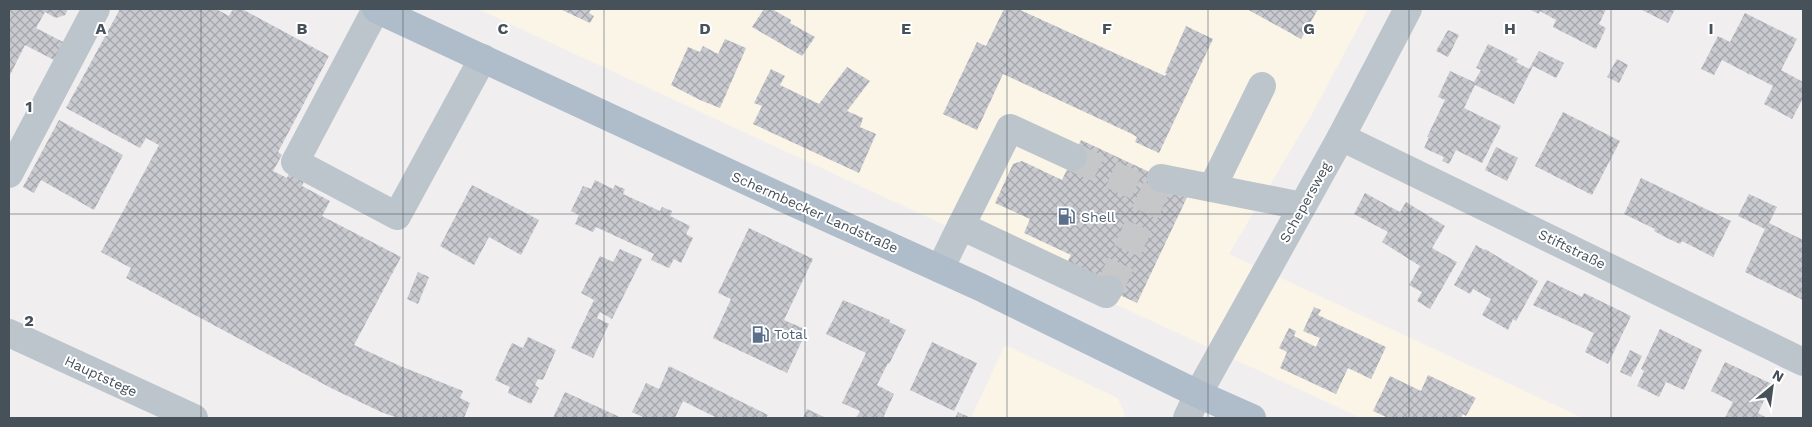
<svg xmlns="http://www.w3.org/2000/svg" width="1812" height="427" font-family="'Work Sans',sans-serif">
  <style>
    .commercial { fill: #fbf5e8 }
    .building { fill: url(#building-cross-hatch) }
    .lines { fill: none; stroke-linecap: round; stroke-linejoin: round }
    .minor-tunnel { stroke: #c6c7c9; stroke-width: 28; stroke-dasharray: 28 14; stroke-linecap: butt }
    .minor { stroke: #bdc5cc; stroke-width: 28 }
    .major { stroke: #afbdcb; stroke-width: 28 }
    .grid { fill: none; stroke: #47515a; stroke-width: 1; stroke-opacity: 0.55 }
    .labels { text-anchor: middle; stroke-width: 4; stroke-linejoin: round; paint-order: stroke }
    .street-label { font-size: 14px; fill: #47515a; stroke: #fff }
    .service-label { font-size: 14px; fill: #4e5e75; stroke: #fff; text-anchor: start }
    .grid-label { font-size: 16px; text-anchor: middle; font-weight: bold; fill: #47515a; stroke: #fff; stroke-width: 4; stroke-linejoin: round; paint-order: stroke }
  </style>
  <defs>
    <pattern id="building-cross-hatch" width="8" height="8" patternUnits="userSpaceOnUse" patternTransform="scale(1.25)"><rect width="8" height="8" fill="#c8cad0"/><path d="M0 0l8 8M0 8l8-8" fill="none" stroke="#a4a6ac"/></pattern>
  </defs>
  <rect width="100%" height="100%" fill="#f0eeee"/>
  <!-- commercial -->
  <g class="commercial">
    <polygon points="478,9 1368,9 1311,116 1229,254 1583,418 1361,418"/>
    <polygon points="1005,345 1118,398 1126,418 971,418"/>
  </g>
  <!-- building -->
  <g class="building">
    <polygon points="9,9 68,9 65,15 56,18 45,12 36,28 65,43 56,61 25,45 9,77"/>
    <polygon points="120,9 216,9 229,16 233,9 242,9 329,56 278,152 282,155 273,171 287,178 290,171 305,179 302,186 330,201 322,216 401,257 354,345 400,366 463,391 460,398 470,403 464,418 398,418 381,412 331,388 126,278 131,268 101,252 159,145 146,138 140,148 66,108"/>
    <polygon points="560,9 591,9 589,13 594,16 590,23"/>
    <polygon points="764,9 772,9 791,20 790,23 815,37 802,56 752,27"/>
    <polygon points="1004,9 1018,9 1165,76 1167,73 1165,73 1186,26 1213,39 1159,153 1135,142 1137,137 1132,134 1003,74 977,130 943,114 977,42 986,46"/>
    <polygon points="1247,9 1318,9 1301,39"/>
    <polygon points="1529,9 1606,9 1599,24 1606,28 1596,49 1553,27 1556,20 1540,11 1539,14"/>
    <polygon points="1640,9 1675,9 1668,23"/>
    <polygon points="1745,13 1797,39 1781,70 1803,82 1803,101 1802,100 1792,119 1764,104 1773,86 1750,74 1749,75 1747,73 1722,60 1714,75 1701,69 1718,36 1730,42"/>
    <polygon points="1448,30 1459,35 1448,57 1436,51"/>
    <polygon points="725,39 746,48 720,108 700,100 671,85 688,47 700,52 703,46 718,54"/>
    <polygon points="1488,44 1518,59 1516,62 1529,69 1539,51 1564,63 1556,78 1533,66 1514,104 1475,85 1464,108 1501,126 1482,163 1456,150 1449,164 1442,161 1444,157 1424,148 1429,137 1427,137 1445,100 1438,97 1450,71 1474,82 1481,70 1476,68"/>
    <polygon points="1617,59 1628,65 1619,83 1607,77"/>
    <polygon points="847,67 870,81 847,111 863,118 860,127 876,134 859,173 753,124 762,106 754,103 771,69 785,76 780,85 819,104"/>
    <polygon points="1563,112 1620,141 1592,195 1535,166"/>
    <polygon points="59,120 123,155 94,210 41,180 34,193 23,187"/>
    <polygon points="1081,140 1190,191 1137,303 1064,269 1071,255 1024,233 1030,219 995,203 1013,164 1022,161 1062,180"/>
    <polygon points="1496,147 1518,158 1507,181 1485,170"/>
    <polygon points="1641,178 1731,221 1713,257 1682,241 1680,244 1667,238 1654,231 1655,229 1624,214"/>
    <polygon points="595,180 613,189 615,185 625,189 623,194 660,211 662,207 672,211 670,216 690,226 686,234 693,238 681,263 674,259 669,268 651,260 654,254 624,240 596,227 593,232 575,224 579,215 571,211 583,186 591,189"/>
    <polygon points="472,185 539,220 521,255 489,237 474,265 440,246"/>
    <polygon points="1365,193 1400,212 1406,202 1445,226 1432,248 1457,262 1430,309 1417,301 1422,292 1409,285 1420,266 1382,242 1388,232 1354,214"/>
    <polygon points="1749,194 1777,207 1769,223 1803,240 1803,300 1745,272 1765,229 1738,216"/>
    <polygon points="749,228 813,259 784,320 807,330 787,373 713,338 731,299 718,293"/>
    <polygon points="1476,245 1484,250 1485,249 1538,281 1516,321 1513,319 1508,330 1482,315 1491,299 1473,289 1470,294 1454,285"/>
    <polygon points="620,249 642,259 612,319 600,312 597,318 609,324 593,358 571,348 594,300 581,293 600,256 613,262"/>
    <polygon points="418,272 429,277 418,304 407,299"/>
    <polygon points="1547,280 1582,297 1584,293 1631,316 1608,364 1585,352 1594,333 1533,305"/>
    <polygon points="843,300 890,320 889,322 906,330 889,364 888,363 877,385 894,394 883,418 856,418 860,411 842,403 866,353 826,334"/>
    <polygon points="1314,307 1321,310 1318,315 1386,347 1371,379 1348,368 1336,394 1280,368 1287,352 1279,348 1289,328 1296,331 1294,336 1316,347 1320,338 1303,331"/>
    <polygon points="1660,329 1702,350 1684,390 1666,382 1659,397 1637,386 1644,371 1641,369"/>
    <polygon points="528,337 556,350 543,380 538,379 535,385 539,388 531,404 508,393 510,387 495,380 512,343 523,348"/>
    <polygon points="932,342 977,363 954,411 910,390"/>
    <polygon points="1630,350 1642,356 1631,377 1620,372"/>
    <polygon points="1725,362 1772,384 1758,413 1767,418 1725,418 1733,402 1711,391"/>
    <polygon points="669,366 768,415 766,418 717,418 683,401 675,418 645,418 632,412 646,383 659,389"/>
    <polygon points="1428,375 1476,398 1466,416 1463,414 1461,418 1388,418 1373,411 1390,376 1421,391"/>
    <polygon points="565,392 622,418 553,418"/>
    <polygon points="807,409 826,418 803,418"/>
    <polygon points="958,412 971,418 955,418"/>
  </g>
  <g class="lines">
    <!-- minor-tunnel -->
    <g class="minor-tunnel">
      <polyline points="1073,157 1154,194"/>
      <polyline points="1109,289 1161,178"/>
    </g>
    <!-- minor -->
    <g class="minor">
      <polyline points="376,9 295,162 397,216 483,58"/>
      <polyline points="1341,137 1803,362"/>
      <polyline points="9,174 96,9"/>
      <polyline points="1161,178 1302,206"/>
      <polyline points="1212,188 1262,86"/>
      <polyline points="961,226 1010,128 1073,157"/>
      <polyline points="940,269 961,226 1106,294 1109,289"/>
      <polyline points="9,333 194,418"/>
      <polyline points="1187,418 1198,394 1341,137 1408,9"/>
    </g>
    <!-- major -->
    <polyline class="major" points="376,9 781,197 980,287 1198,394 1252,418"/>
  </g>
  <!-- grid -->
  <path class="grid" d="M201,9V418M403,9V418M604,9V418M805,9V418M1007,9V418M1208,9V418M1409,9V418M1611,9V418M9,214H1803"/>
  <!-- icons -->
  <defs>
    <symbol id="fuel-bare" viewBox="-9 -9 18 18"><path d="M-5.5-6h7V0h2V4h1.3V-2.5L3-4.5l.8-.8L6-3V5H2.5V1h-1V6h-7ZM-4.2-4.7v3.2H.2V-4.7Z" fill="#5c6f8a" stroke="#fff" stroke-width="2.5" paint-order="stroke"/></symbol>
  </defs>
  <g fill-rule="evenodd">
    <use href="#fuel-bare" x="1054" y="204" width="25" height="25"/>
    <use href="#fuel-bare" x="748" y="322" width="25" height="25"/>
  </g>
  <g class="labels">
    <!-- street labels -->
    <g class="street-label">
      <text transform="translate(1305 202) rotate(-61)" y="5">Schepersweg</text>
      <text transform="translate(815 212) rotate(24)" y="5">Schermbecker Landstraße</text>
      <text transform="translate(1572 249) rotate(26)" y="5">Stiftstraße</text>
      <text transform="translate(101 376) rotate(25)" y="5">Hauptstege</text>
    </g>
    <!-- service labels -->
    <g class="service-label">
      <text x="1081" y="222">Shell</text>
      <text x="774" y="339">Total</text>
    </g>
  </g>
  <g class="grid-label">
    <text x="101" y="34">A</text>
    <text x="302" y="34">B</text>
    <text x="503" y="34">C</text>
    <text x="705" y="34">D</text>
    <text x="906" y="34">E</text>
    <text x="1107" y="34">F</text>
    <text x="1309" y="34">G</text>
    <text x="1510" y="34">H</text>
    <text x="1711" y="34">I</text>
    <text x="29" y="112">1</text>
    <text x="29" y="326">2</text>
  </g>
  <!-- border -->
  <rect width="1812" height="427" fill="none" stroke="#47515a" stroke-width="20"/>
  <!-- north arrow -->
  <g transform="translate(1772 387) rotate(29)" stroke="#ffffff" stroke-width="4" paint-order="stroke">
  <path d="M0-4L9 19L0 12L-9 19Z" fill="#47515a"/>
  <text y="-8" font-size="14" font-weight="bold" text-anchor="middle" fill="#47515a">N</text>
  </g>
</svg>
